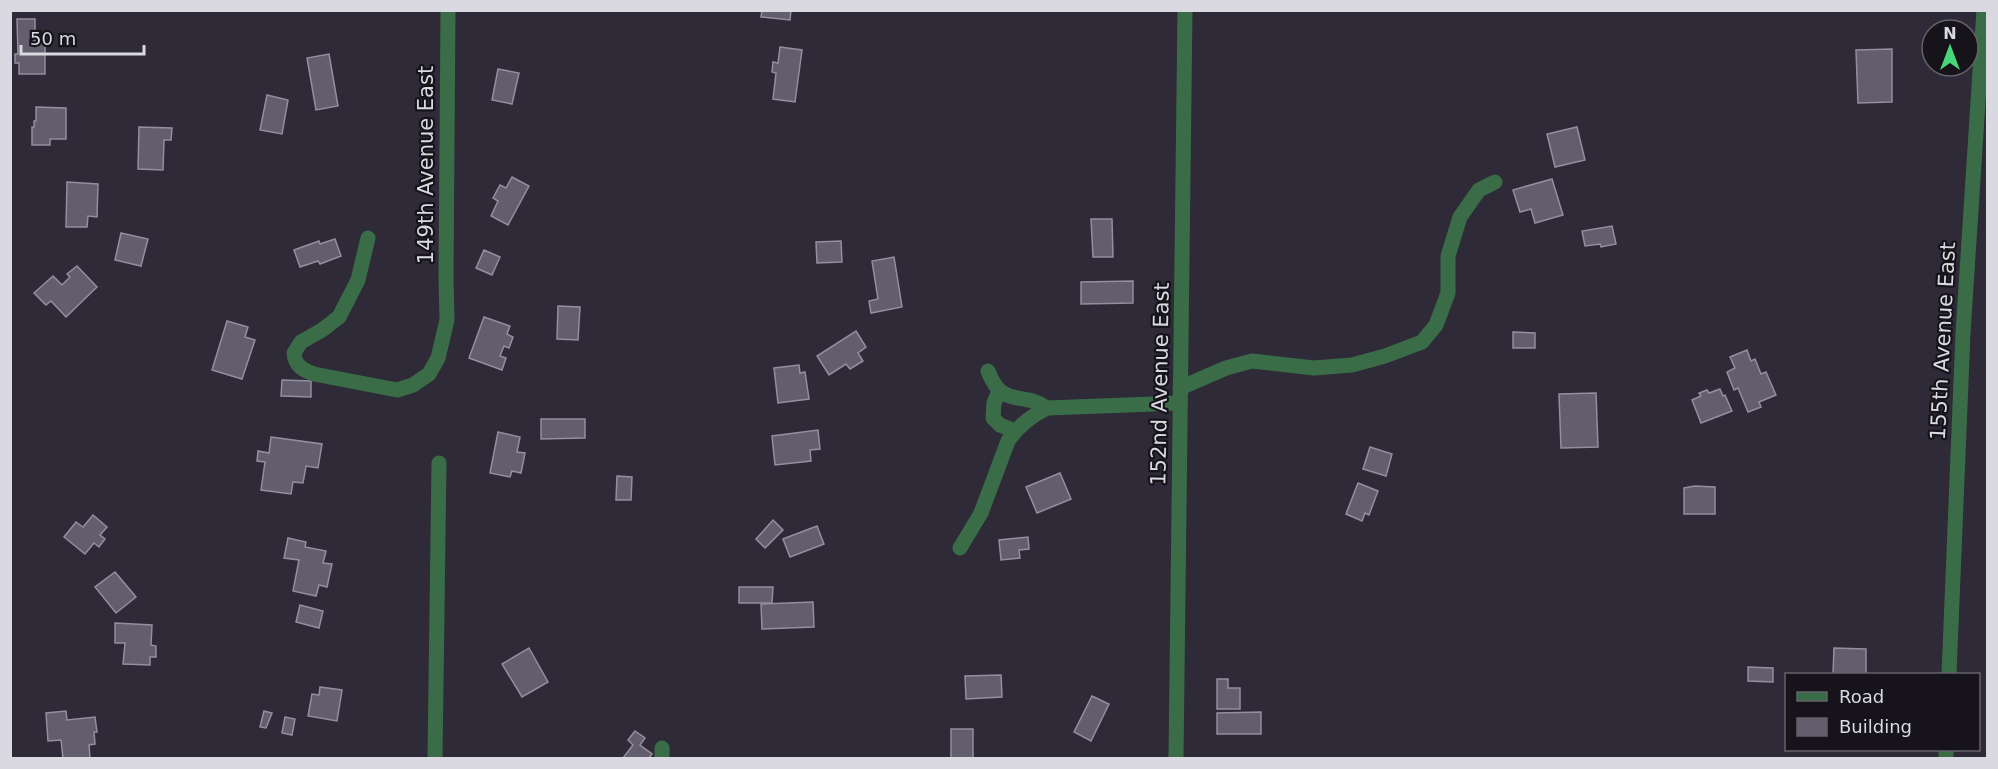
<svg xmlns="http://www.w3.org/2000/svg" width="1998" height="769" font-family="'DejaVu Sans',sans-serif">
  <style>
    .building { fill: #625e6e; stroke: #938fa0; stroke-width: 1.5 }
    .lines { fill: none; stroke-linecap: round; stroke-linejoin: round }
    .minor { stroke: #3a6d47; stroke-width: 15 }
    .labels { text-anchor: middle; stroke-width: 4.5; stroke-linejoin: round; paint-order: stroke }
    .street-label { font-size: 21px; fill: #dad8e1; stroke: #16141a }
  </style>
  <rect width="100%" height="100%" fill="#2e2a38"/>
  <!-- building -->
  <g class="building">
    <polygon points="762,10 791,10 790,20 761,17"/>
    <polygon points="17,19 35,19 35,42 45,42 45,74 19,74 19,63 15,63 15,54 18,54"/>
    <polygon points="780,47 802,50 795,102 773,99 776,73 772,72 773,62 778,63"/>
    <polygon points="1892,49 1892,102 1858,103 1856,50"/>
    <polygon points="329,54 338,106 316,110 307,58"/>
    <polygon points="498,69 519,73 512,104 492,100"/>
    <polygon points="267,95 288,100 282,134 260,130"/>
    <polygon points="36,107 66,108 66,139 50,139 50,145 32,145 32,127 34,127 34,121 36,121"/>
    <polygon points="139,127 172,128 171,140 164,140 163,170 138,169"/>
    <polygon points="1577,127 1585,160 1555,167 1547,134"/>
    <polygon points="512,177 529,186 508,225 491,216 498,201 493,198 500,185 506,188"/>
    <polygon points="1552,179 1563,215 1535,223 1531,209 1520,212 1513,190"/>
    <polygon points="67,182 98,184 97,217 88,216 87,227 66,227"/>
    <polygon points="1091,219 1112,219 1113,257 1093,257"/>
    <polygon points="1612,226 1616,244 1601,247 1600,244 1585,246 1582,231"/>
    <polygon points="121,233 148,239 141,266 115,260"/>
    <polygon points="335,239 341,256 320,264 318,261 300,267 294,250 319,241 320,244"/>
    <polygon points="841,241 842,262 817,263 816,242"/>
    <polygon points="484,250 500,257 492,275 476,268"/>
    <polygon points="894,257 902,307 871,313 869,301 878,299 872,261"/>
    <polygon points="77,266 97,287 66,317 51,301 46,305 34,293 53,276 62,285 70,277 67,274"/>
    <polygon points="1133,281 1133,303 1081,304 1081,282"/>
    <polygon points="558,306 580,307 578,340 557,339"/>
    <polygon points="484,317 510,326 507,334 513,337 509,348 504,346 500,356 506,358 502,370 469,358"/>
    <polygon points="227,321 248,327 245,337 255,340 242,379 212,370"/>
    <polygon points="856,331 866,347 858,353 863,361 850,369 846,364 829,375 817,356"/>
    <polygon points="1513,332 1535,333 1535,348 1513,348"/>
    <polygon points="1747,350 1751,361 1755,359 1761,374 1766,372 1776,395 1759,402 1761,407 1748,412 1738,388 1734,390 1727,372 1735,368 1730,357"/>
    <polygon points="799,365 800,373 805,372 809,399 778,403 774,368"/>
    <polygon points="282,380 311,381 311,397 281,396"/>
    <polygon points="1720,389 1723,396 1725,395 1732,411 1701,423 1692,400 1701,396 1699,393 1707,390 1709,393"/>
    <polygon points="1596,393 1598,447 1561,448 1559,394"/>
    <polygon points="541,419 585,419 585,438 541,439"/>
    <polygon points="818,430 820,449 810,450 811,461 775,465 772,436"/>
    <polygon points="498,432 520,437 517,452 525,453 521,473 512,471 510,477 490,473"/>
    <polygon points="271,437 322,444 318,468 306,466 303,483 293,482 291,494 261,490 265,462 257,461 258,451 269,453"/>
    <polygon points="1370,447 1392,454 1386,476 1363,469"/>
    <polygon points="1060,473 1071,499 1037,513 1026,487"/>
    <polygon points="617,476 632,477 631,500 616,500"/>
    <polygon points="1358,483 1378,491 1369,515 1365,513 1362,521 1346,514"/>
    <polygon points="1695,486 1715,487 1715,514 1684,514 1684,488"/>
    <polygon points="93,515 107,527 100,535 105,539 99,547 94,543 85,554 64,537 76,522 83,527"/>
    <polygon points="773,520 783,530 765,548 756,539"/>
    <polygon points="817,526 824,544 790,557 783,539"/>
    <polygon points="1028,537 1029,549 1019,550 1020,558 1001,560 999,540"/>
    <polygon points="288,538 306,542 305,547 326,551 323,563 332,564 327,587 319,585 316,596 293,591 299,560 284,558"/>
    <polygon points="115,572 136,597 116,613 95,587"/>
    <polygon points="739,587 773,587 772,603 739,603"/>
    <polygon points="813,602 814,627 762,629 761,604"/>
    <polygon points="300,605 323,611 319,628 296,622"/>
    <polygon points="115,623 152,625 151,645 156,646 156,657 150,657 150,665 123,664 125,643 115,643"/>
    <polygon points="529,648 548,682 522,697 502,664"/>
    <polygon points="1834,648 1866,649 1866,674 1833,674"/>
    <polygon points="1748,667 1773,668 1773,682 1748,681"/>
    <polygon points="1001,675 1002,697 966,699 965,676"/>
    <polygon points="1217,679 1228,679 1228,688 1240,688 1240,709 1217,709"/>
    <polygon points="320,687 342,690 337,721 308,716 312,694 319,695"/>
    <polygon points="1092,696 1109,704 1091,741 1074,732"/>
    <polygon points="66,711 67,720 95,717 97,732 94,732 95,744 89,745 90,758 63,758 61,740 48,741 46,713"/>
    <polygon points="264,711 272,713 266,728 260,727"/>
    <polygon points="1261,712 1261,734 1217,734 1217,713"/>
    <polygon points="285,717 295,719 292,735 282,733"/>
    <rect x="951" y="729" width="22" height="29"/>
    <polygon points="635,731 645,738 640,745 652,754 649,758 623,758 633,745 628,740"/>
  </g>
  <g class="lines">
    <!-- minor -->
    <g class="minor">
      <path d="M368,238L358,280L339,317L322,330L301,342L294,353C295,366 303,370 314,374L397,390L413,385L429,374L438,358L447,320L446,278L448,10"/>
      <path d="M988,371C1003,410 1022,390 1047,408"/>
      <polyline points="1180,388 1226,368 1252,361 1314,368 1352,365 1385,356 1422,342 1436,325 1448,293 1448,256 1460,217 1479,190 1495,182"/>
      <polyline points="999,391 994,403 993,418 1000,425 1015,431"/>
      <path d="M960,548L981,513L1008,441C1018,426 1031,416 1047,408L1180,403"/>
      <polyline points="1949,674 1963,333 1984,10"/>
      <polyline points="435,758 439,463"/>
      <polyline points="662,758 662,748"/>
      <polyline points="1176,758 1185,10"/>
      <polyline points="1946,758 1946,750"/>
    </g>
  </g>
  <g class="labels">
    <!-- street labels -->
    <g class="street-label">
      <text transform="translate(426 165) rotate(-90)" y="7">149th Avenue East</text>
      <text transform="translate(1943 341) rotate(-87)" y="7">155th Avenue East</text>
      <text transform="translate(1160 384) rotate(-89)" y="7">152nd Avenue East</text>
    </g>
  </g>
  <!-- border -->
  <rect width="1998" height="769" fill="none" stroke="#dad8e1" stroke-width="24"/>
  <!-- legend -->
  <rect x="1785" y="673" width="195" height="78" fill="#16141a" stroke="#64626a" stroke-width="1.5"/>
  <rect x="1797" y="692" width="30" height="9" fill="#3a6d47" stroke="#64626a" stroke-width="1.5"/>
  <text x="1839" y="703" font-size="18" fill="#dad8e1">Road</text>
  <rect x="1797" y="718" width="30" height="18" fill="#625e6e" stroke="#64626a" stroke-width="1.5"/>
  <text x="1839" y="733" font-size="18" fill="#dad8e1">Building</text>
  <!-- north arrow -->
  <g transform="translate(1950 48)"><circle r="28" fill="#16141a" stroke="#64626a" stroke-width="1.5"/>
  <path d="M0-4.5L10 22L0 15L-10 22Z" fill="#48d778"/>
  <text y="-9" font-size="16" font-weight="bold" text-anchor="middle" fill="#dad8e1">N</text>
  </g>
  <!-- scale -->
  <path d="M21 45v9h123v-9" fill="none" stroke="#dad8e1" stroke-width="3"/>
  <text x="30" y="45" font-size="18" fill="#dad8e1" stroke="#16141a" stroke-width="4.5" paint-order="stroke">50 m</text>
</svg>
